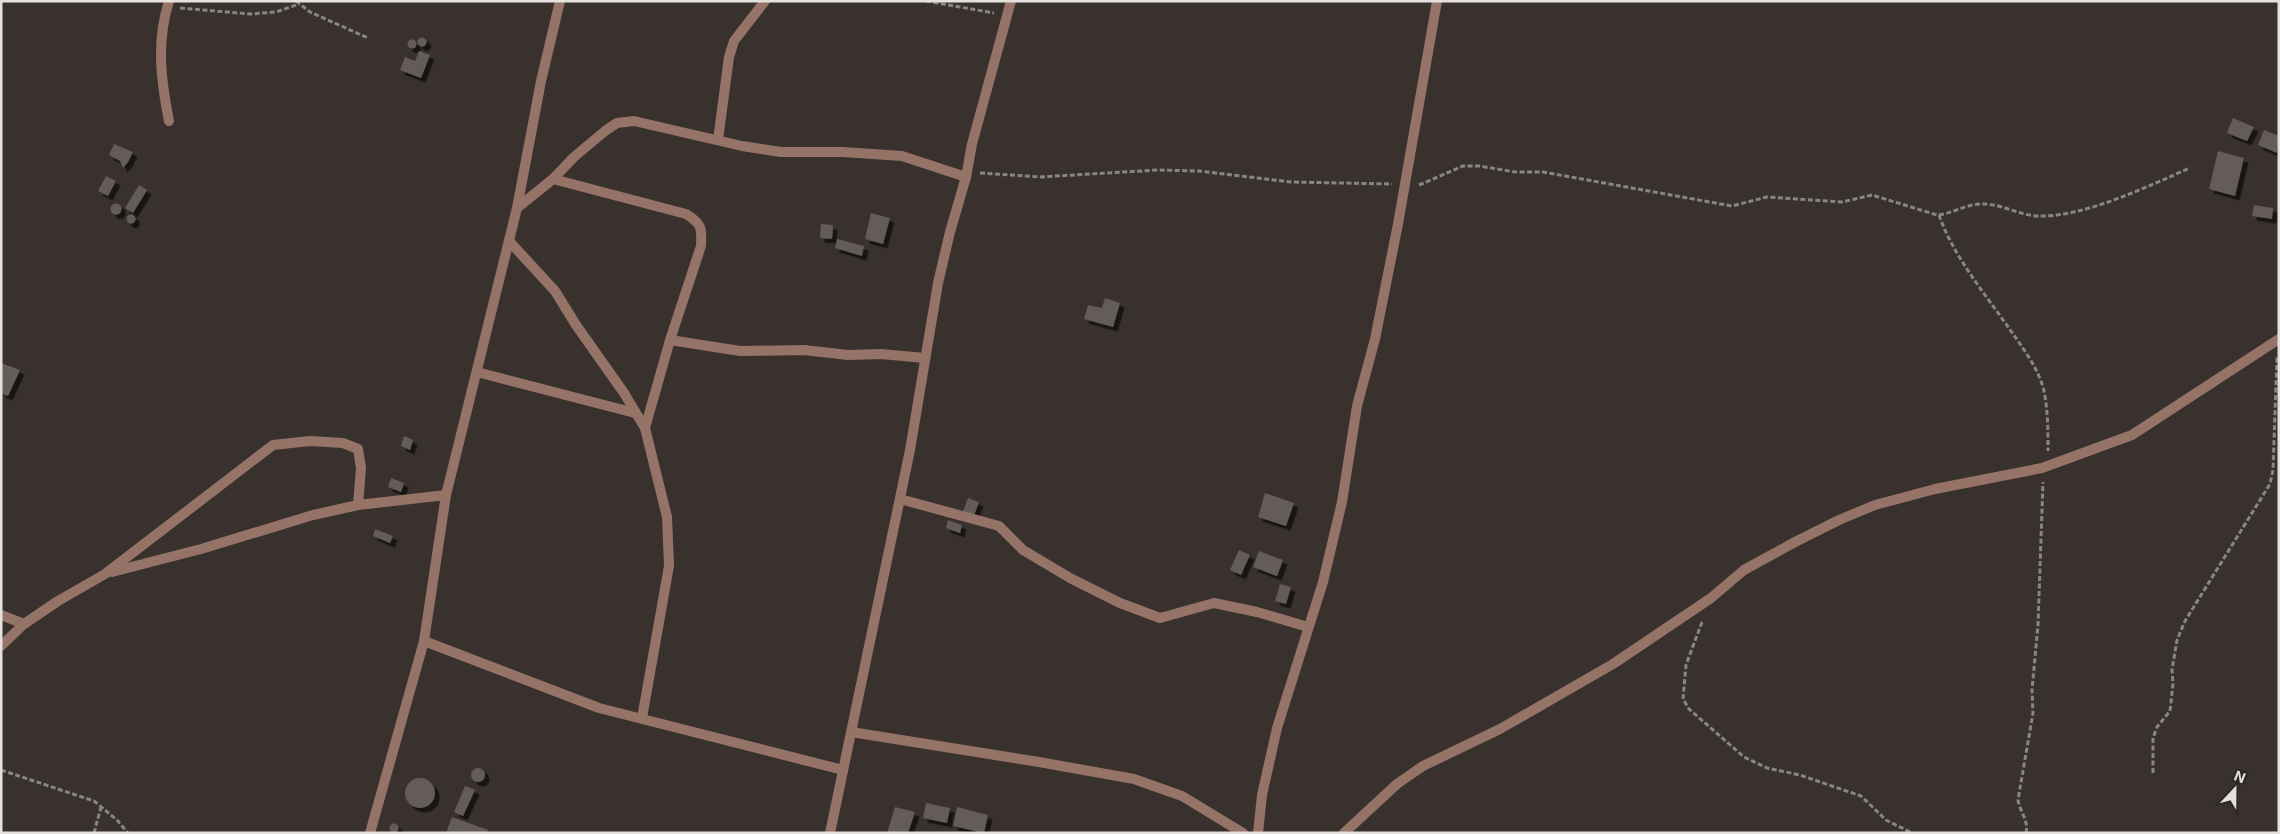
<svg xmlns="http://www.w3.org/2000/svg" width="2280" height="834" font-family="Inter,sans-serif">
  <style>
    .building { fill: #645b58; filter: url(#shadow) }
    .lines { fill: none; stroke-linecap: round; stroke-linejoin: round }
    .path { stroke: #8b8582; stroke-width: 3; stroke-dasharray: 5 2.5; stroke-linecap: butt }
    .minor { stroke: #957366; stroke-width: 10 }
  </style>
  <defs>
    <filter id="shadow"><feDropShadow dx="4.5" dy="4.5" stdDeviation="0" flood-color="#0009"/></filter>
  </defs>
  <rect width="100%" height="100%" fill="#39312e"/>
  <!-- building -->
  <g class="building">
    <circle cx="422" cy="42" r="4.5"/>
    <circle cx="412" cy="44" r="4.5"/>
    <polygon points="419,51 430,55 421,78 400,70 405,57 415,61"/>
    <polygon points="2233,118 2254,127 2247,141 2227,133"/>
    <polygon points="2264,130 2279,136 2277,153 2258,145"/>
    <polygon points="114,144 133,152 128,162 123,168 120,161 109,155"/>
    <polygon points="2218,151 2244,158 2235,196 2209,189"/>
    <polygon points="106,176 116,181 108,196 98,191"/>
    <polygon points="139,185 147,190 133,213 125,208"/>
    <circle cx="116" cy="209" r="5.5"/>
    <polygon points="2254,205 2273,208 2272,219 2252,216"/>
    <polygon points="871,213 890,218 883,244 865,239"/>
    <circle cx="131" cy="219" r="4.5"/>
    <polygon points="821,224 833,225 832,239 820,238"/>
    <polygon points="837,239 864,246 862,256 835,248"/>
    <polygon points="1105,298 1120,303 1113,327 1084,319 1088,305 1102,308"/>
    <polygon points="1,363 20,370 8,396 1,393"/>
    <polygon points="404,436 413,440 410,450 401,446"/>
    <polygon points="391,478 404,483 401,492 388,487"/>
    <polygon points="1265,493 1294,503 1286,526 1258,517"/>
    <polygon points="968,498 979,502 973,518 962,514"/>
    <polygon points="948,520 962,525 960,533 946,528"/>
    <polygon points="375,529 393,536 390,543 373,536"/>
    <polygon points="1239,550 1250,555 1241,575 1230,570"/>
    <polygon points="1259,551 1283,560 1277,576 1253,567"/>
    <polygon points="1280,584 1291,587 1286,604 1275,601"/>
    <circle cx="478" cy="775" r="7"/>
    <circle cx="420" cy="793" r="15"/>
    <polygon points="465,786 475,790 463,816 454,812"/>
    <polygon points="926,803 950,808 947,823 923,818"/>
    <polygon points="895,807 915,812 908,833 887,833"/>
    <polygon points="957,807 988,815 984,833 953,826"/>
    <polygon points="452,817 488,830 487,833 446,833"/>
    <circle cx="394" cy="828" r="4.5"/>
  </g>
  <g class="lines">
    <!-- path -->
    <g class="path">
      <polyline points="296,1 310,12 368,38"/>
      <polyline points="926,1 994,13"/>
      <polyline points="180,8 250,14 276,12 299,4"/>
      <polyline points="980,173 1040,177 1157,170 1199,171 1291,182 1392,184"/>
      <path d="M1419,185L1463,166H1479L1515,172H1543L1732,206L1767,197L1842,202L1872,195L1937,215C1952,214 1966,204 1981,204C2000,203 2018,215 2037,216C2083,218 2148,186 2190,168"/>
      <path d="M1939,215C1954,258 1987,296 2013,334C2025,351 2039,370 2044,391C2048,411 2048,431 2048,451"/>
      <polyline points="1702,622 1686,665 1683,699 1689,709 1744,757 1767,768 1800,775 1861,796 1886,820 1912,833"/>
      <polyline points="1,770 94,801 117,820 128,833"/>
      <polyline points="2153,773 2153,738 2157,727 2170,711 2173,684 2172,670 2177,640 2185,621 2270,484 2273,470 2277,356"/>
      <polyline points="94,833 101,807"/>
      <path d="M2026,833C2029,821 2020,812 2018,800L2033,713L2032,690L2038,625L2043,482"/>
    </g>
    <!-- minor -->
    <g class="minor">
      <path d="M169,121C161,81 156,42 169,1"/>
      <polyline points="718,140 729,57 734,41 765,1"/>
      <path d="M553,179L686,214C702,224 702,228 701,246L670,340L645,428"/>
      <polyline points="517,208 553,179 574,157 605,131 617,123 634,121 742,146 781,152 843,152 902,156 966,177"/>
      <polyline points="509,241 555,291 576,325 624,393 645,428 667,517 669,566 642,718"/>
      <polyline points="670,340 740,351 804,350 848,355 881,354 925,358"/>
      <polyline points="477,372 635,413"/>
      <polyline points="900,499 999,526 1023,550 1070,578 1120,603 1160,618 1214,603 1257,612 1308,627"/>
      <polyline points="112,572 201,549 313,515 358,505 446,495"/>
      <polyline points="1,615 24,624"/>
      <polyline points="424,641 599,708 843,770"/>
      <polyline points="1,646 24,624 58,601 105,574 273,445 310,441 343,443 358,449 361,468 358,505"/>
      <polyline points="851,732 1039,762 1134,779 1182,796 1243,833"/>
      <polyline points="370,833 424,641 446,495 517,208 541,81 560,1"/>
      <polyline points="830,833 910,450 938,283 950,232 966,177 972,144 1011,1"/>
      <polyline points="1258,833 1262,795 1277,728 1323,582 1342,502 1357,406 1375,339 1398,224 1437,1"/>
      <polyline points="1344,833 1397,784 1423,766 1500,729 1613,664 1711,598 1744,570 1795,542 1839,520 1875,505 1935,489 2042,468 2132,435 2279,339"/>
    </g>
  </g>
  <!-- border -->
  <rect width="2280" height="834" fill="none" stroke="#e6e1df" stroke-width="5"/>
  <!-- north arrow -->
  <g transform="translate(2235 789) rotate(22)" stroke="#2f2825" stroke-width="4" paint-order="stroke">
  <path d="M0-4L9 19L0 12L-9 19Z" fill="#e6e1df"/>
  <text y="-8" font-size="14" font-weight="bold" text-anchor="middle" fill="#e6e1df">N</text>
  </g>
</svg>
